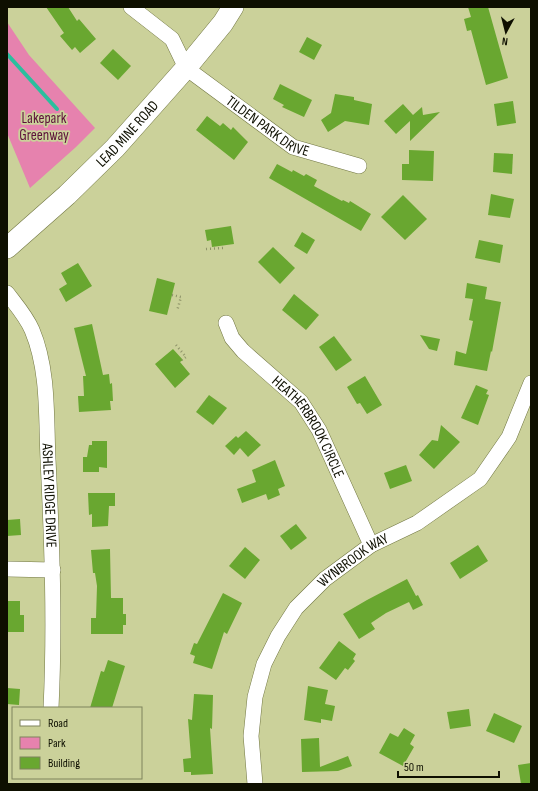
<svg xmlns="http://www.w3.org/2000/svg" width="538" height="791" font-family="'Sofia Sans Condensed',sans-serif">
  <style>
    .green { fill: #e682ae }
    .lines { fill: none; stroke-linecap: round; stroke-linejoin: round }
    .stream { stroke: #2abf9e; stroke-width: 4 }
    .building { fill: #69a730 }
    .minor-casing { stroke: #727743; stroke-width: 16 }
    .secondary-casing { stroke: #727743; stroke-width: 22 }
    .path { stroke: #8d9268; stroke-width: 2.5; stroke-dasharray: 1 3; stroke-linecap: butt }
    .minor { stroke: #fff; stroke-width: 15 }
    .secondary { stroke: #fff; stroke-width: 21 }
    .labels { text-anchor: middle; stroke-width: 3.5; stroke-linejoin: round; paint-order: stroke }
    .park-label { font-size: 15px; fill: #5d113a; stroke: #cbd19a }
    .street-label { font-size: 15px; fill: #0e0f00; stroke: #cbd19a }
  </style>
  <rect width="100%" height="100%" fill="#cbd19a"/>
  <!-- green -->
  <polygon class="green" points="7,22 29,55 95,128 76,147 30,188 7,133"/>
  <g class="lines">
    <!-- stream -->
    <polyline class="stream" points="7,54 57,109"/>
  </g>
  <!-- building -->
  <g class="building">
    <polygon points="46,7 68,7 77,21 79,19 96,39 80,53 75,47 72,50 60,36 64,33"/>
    <polygon points="468,7 488,7 508,78 486,85 471,30 467,31 464,19 471,17"/>
    <polygon points="307,37 322,45 314,60 299,52"/>
    <polygon points="113,49 131,66 118,80 100,63"/>
    <polygon points="280,84 312,100 304,117 282,107 284,105 273,99"/>
    <polygon points="335,94 354,97 354,100 372,104 369,125 345,121 328,132 321,120 331,113"/>
    <polygon points="513,101 516,123 497,126 494,104"/>
    <polygon points="403,104 413,115 422,107 423,115 440,112 410,141 410,121 396,134 384,121"/>
    <polygon points="207,116 220,126 223,123 231,130 233,127 248,142 234,160 196,130"/>
    <polygon points="409,150 434,151 433,181 402,180 402,164 409,164"/>
    <polygon points="494,153 513,154 512,174 493,172"/>
    <polygon points="277,164 292,172 293,170 304,176 306,174 317,180 314,186 342,201 343,200 349,203 350,201 371,214 361,231 269,178"/>
    <polygon points="491,194 514,199 510,218 488,215"/>
    <polygon points="403,195 427,219 405,240 381,217"/>
    <polygon points="231,226 234,244 212,247 211,240 207,241 205,230"/>
    <polygon points="302,232 315,240 307,254 294,246"/>
    <polygon points="479,240 503,245 500,263 475,258"/>
    <polygon points="273,247 295,268 280,284 258,262"/>
    <polygon points="78,263 92,286 66,302 59,289 67,284 61,273"/>
    <polygon points="157,278 175,283 167,315 149,311"/>
    <polygon points="467,283 487,287 485,299 501,302 492,352 491,351 487,371 454,365 456,351 466,354 473,321 469,320 473,299 465,298"/>
    <polygon points="294,294 319,315 306,330 282,310"/>
    <polygon points="92,324 103,375 109,374 110,384 112,383 113,401 110,401 111,410 79,412 78,396 84,396 83,376 86,376 74,328"/>
    <polygon points="420,335 440,339 437,351 429,349"/>
    <polygon points="334,336 352,360 336,371 319,347"/>
    <polygon points="173,349 183,360 180,362 190,374 175,388 155,364"/>
    <polygon points="365,376 382,405 367,414 360,403 357,404 347,387"/>
    <polygon points="476,385 488,390 486,394 489,395 478,425 461,418"/>
    <polygon points="209,395 227,408 213,425 196,412"/>
    <polygon points="441,425 460,442 434,469 419,455 432,440 438,441"/>
    <polygon points="246,431 261,445 248,457 240,448 234,455 225,446 236,436 238,438"/>
    <polygon points="92,441 107,441 107,468 99,467 99,472 83,472 83,457 87,457 89,445 92,445"/>
    <polygon points="275,460 285,486 278,489 280,495 268,500 266,494 242,503 237,489 256,482 252,470"/>
    <polygon points="406,465 412,481 390,489 384,473"/>
    <polygon points="88,493 115,493 115,506 109,506 108,526 92,527 92,514 89,515"/>
    <polygon points="20,519 21,535 7,536 7,520"/>
    <polygon points="296,524 307,538 291,550 280,536"/>
    <polygon points="478,545 488,561 460,579 450,563"/>
    <polygon points="245,547 260,560 245,579 229,566"/>
    <polygon points="110,549 111,598 123,598 123,614 126,614 126,625 123,625 123,634 91,634 91,618 96,618 97,586 95,573 93,573 91,550"/>
    <polygon points="407,579 416,596 418,595 423,605 413,610 409,602 386,613 371,623 375,629 359,639 343,614 367,600"/>
    <polygon points="223,593 242,603 227,634 224,632 212,669 193,663 195,656 190,654 194,643 197,644"/>
    <polygon points="7,601 20,601 20,615 24,615 24,632 7,632"/>
    <polygon points="339,641 356,654 353,659 355,661 348,670 345,668 336,680 319,668"/>
    <polygon points="108,660 125,666 112,708 90,708 101,671 104,672"/>
    <polygon points="308,686 328,690 325,704 335,706 332,721 321,719 321,723 304,720"/>
    <polygon points="7,688 20,689 19,705 7,704"/>
    <polygon points="194,694 213,695 212,729 210,728 213,774 191,775 191,772 184,772 183,759 191,758 188,719 192,720"/>
    <polygon points="469,709 471,726 450,729 447,712"/>
    <polygon points="494,713 522,726 514,743 486,731"/>
    <polygon points="404,728 415,735 410,744 414,747 403,766 379,753 390,733 398,737"/>
    <polygon points="319,738 320,767 348,756 352,766 338,771 302,772 301,739"/>
    <polygon points="531,763 531,784 521,784 518,765"/>
  </g>
  <g class="lines">
    <defs>
      <g id="minor">
        <path id="s1" d="M131,7L172,39L186,68L293,147L359,166"/>
        <path id="s2" d="M7,293C16,305 26,316 32,330C49,370 46,418 48,459C52,542 55,625 51,708"/>
        <path id="s3" d="M226,323L232,338L243,351L301,402L319,430L371,545"/>
        <polyline points="7,569 53,570"/>
        <path id="s4" d="M255,784L251,736L255,697L264,664L278,636L296,608L325,579L371,545L417,523L480,479L509,437L531,383"/>
      </g>
      <g id="secondary">
        <path id="s5" d="M7,248L67,195L115,148L186,68L223,23L233,7"/>
      </g>
    </defs>
    <!-- minor casing -->
    <use href="#minor" class="minor-casing"/>
    <!-- secondary casing -->
    <use href="#secondary" class="secondary-casing"/>
    <!-- path -->
    <g class="path">
      <polyline points="206,249 223,248 223,246"/>
      <polyline points="172,295 181,297 177,311"/>
      <polyline points="176,345 186,357 182,360"/>
    </g>
    <!-- minor -->
    <use href="#minor" class="minor"/>
    <!-- secondary -->
    <use href="#secondary" class="secondary"/>
  </g>
  <g class="labels">
    <!-- park labels -->
    <g class="park-label">
      <text x="44" y="123">Lakepark<tspan x="44" dy="17">Greenway</tspan></text>
    </g>
    <!-- street labels -->
    <g class="street-label">
      <text dy="5" stroke="none"><textPath href="#s1" startOffset="185">TILDEN PARK DRIVE</textPath></text>
      <text dy="5" stroke="none"><textPath href="#s5" startOffset="166">LEAD MINE ROAD</textPath></text>
      <text dy="5" stroke="none"><textPath href="#s3" startOffset="135">HEATHERBROOK CIRCLE</textPath></text>
      <text dy="5" stroke="none"><textPath href="#s2" startOffset="212">ASHLEY RIDGE DRIVE</textPath></text>
      <text dy="5" stroke="none"><textPath href="#s4" startOffset="261">WYNBROOK WAY</textPath></text>
    </g>
  </g>
  <!-- border -->
  <rect width="538" height="791" fill="none" stroke="#0e0f00" stroke-width="16"/>
  <!-- legend -->
  <rect x="12" y="707" width="130" height="72" fill="#cbd19a" stroke="#7f835c"/>
  <rect x="20" y="720" width="20" height="6" fill="#ffffff" stroke="#7f835c"/>
  <text x="48" y="727" font-size="12" fill="#0e0f00">Road</text>
  <rect x="20" y="737" width="20" height="12" fill="#e682ae" stroke="#7f835c"/>
  <text x="48" y="747" font-size="12" fill="#0e0f00">Park</text>
  <rect x="20" y="757" width="20" height="12" fill="#69a730" stroke="#7f835c"/>
  <text x="48" y="767" font-size="12" fill="#0e0f00">Building</text>
  <!-- north arrow -->
  <g transform="translate(506 32) rotate(187)" stroke="#cbd19a" stroke-width="3" paint-order="stroke">
  <path d="M0-3L7 15L0 10L-7 15Z" fill="#0e0f00"/>
  <text y="-6" font-size="11" font-weight="bold" text-anchor="middle" fill="#0e0f00">N</text>
  </g>
  <!-- scale -->
  <path d="M398 771v6h101v-6" fill="none" stroke="#0e0f00" stroke-width="2"/>
  <text x="404" y="771" font-size="12" fill="#0e0f00" stroke="#cbd19a" stroke-width="3" paint-order="stroke">50 m</text>
</svg>
